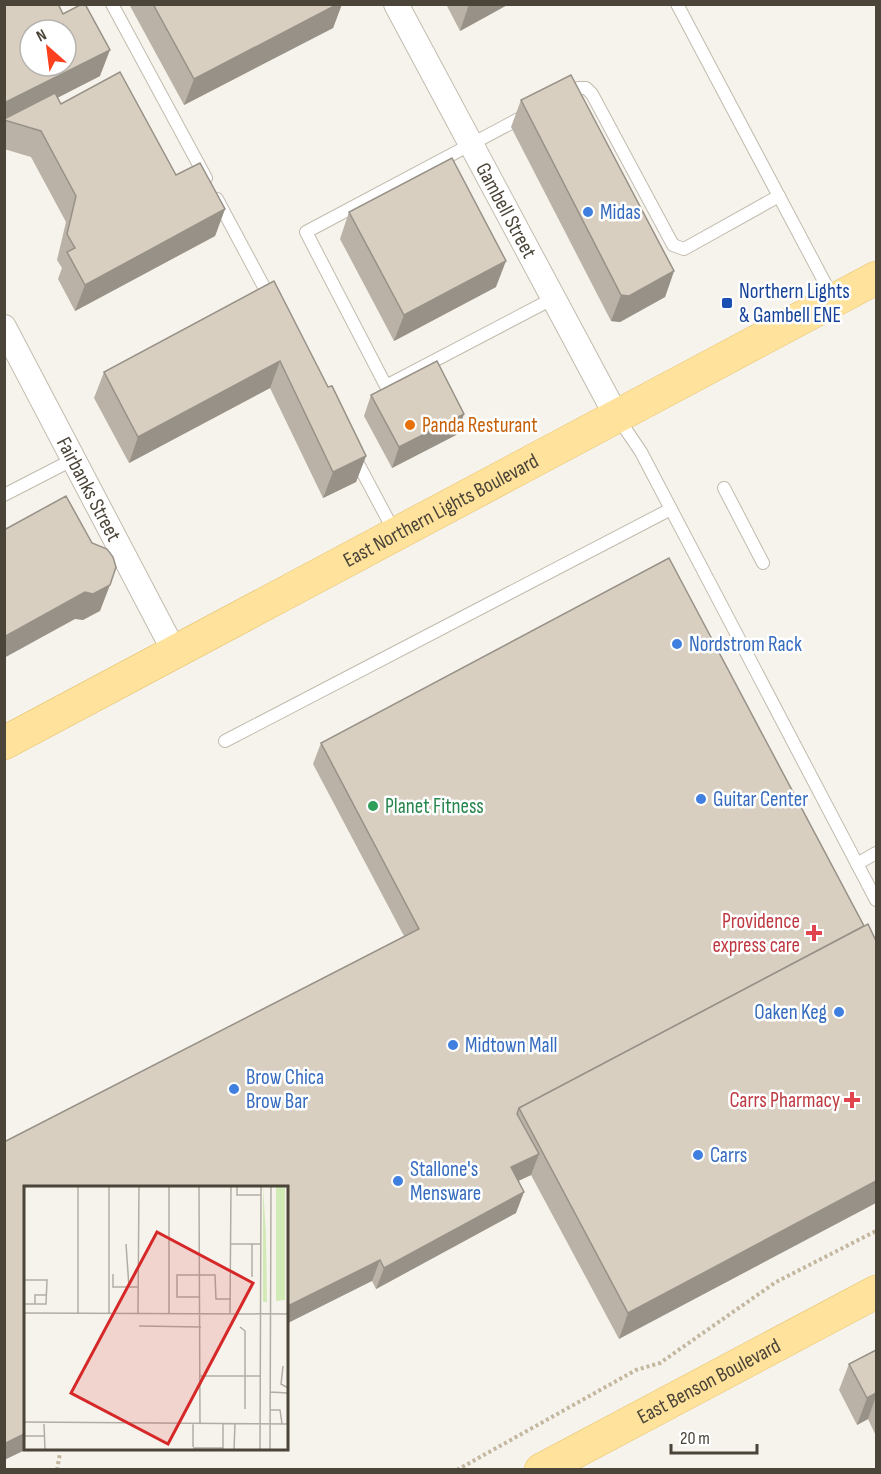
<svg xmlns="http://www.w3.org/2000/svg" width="881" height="1474" font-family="'Sofia Sans Condensed',sans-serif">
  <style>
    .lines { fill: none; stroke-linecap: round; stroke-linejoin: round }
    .lane-casing { stroke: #c2bbae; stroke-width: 14 }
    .street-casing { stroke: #c2bbae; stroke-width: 26 }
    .primary-casing { stroke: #e6c16a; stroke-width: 34 }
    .path { stroke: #c4b79f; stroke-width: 4; stroke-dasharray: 3 3; stroke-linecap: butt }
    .lane { stroke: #fff; stroke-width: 12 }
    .street { stroke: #fff; stroke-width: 24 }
    .primary { stroke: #ffe39c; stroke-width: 33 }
    .wall { fill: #bab2a6 }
    .shaded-wall { fill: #979187 }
    .building { fill: #d8cfc1; stroke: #979187; stroke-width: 1.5; fill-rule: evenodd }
    .shop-dot { fill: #3f7fe0; stroke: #fff; stroke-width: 2 }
    .transit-dot { fill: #1a4fb4; stroke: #fff; stroke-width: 2 }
    .food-dot { fill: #e8710a; stroke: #fff; stroke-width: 2 }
    .leisure-dot { fill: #2e9e5b; stroke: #fff; stroke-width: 2 }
    .health-dot { fill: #e0444e; stroke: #fff; stroke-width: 2 }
    .labels { text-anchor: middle; stroke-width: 5; stroke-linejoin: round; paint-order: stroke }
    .street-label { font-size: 21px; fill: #4b4439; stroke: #fff }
    .shop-label { font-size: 21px; fill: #366cbe; stroke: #fff; text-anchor: start }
    .transit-label { font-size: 21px; fill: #164399; stroke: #fff; text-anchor: start }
    .food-label { font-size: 21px; fill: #c56008; stroke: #fff; text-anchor: start }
    .leisure-label { font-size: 21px; fill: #27864d; stroke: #fff; text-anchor: start }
    .health-label { font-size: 21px; fill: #be3a42; stroke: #fff; text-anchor: end }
    .inset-road { fill: none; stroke: #b2ada4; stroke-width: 1.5 }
    .view { fill: #d62828; fill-opacity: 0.15; stroke: #d62828; stroke-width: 3 }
    .inset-edge { fill: none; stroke: #4b4439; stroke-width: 3 }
  </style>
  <rect width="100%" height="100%" fill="#f6f3ec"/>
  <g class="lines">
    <defs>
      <g id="lane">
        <polyline points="112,4 206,178"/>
        <polyline points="677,4 834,300"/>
        <polyline points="564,95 578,88 586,88 592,94 673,245 684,249 779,196"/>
        <polyline points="528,114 306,232 386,386 554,298"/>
        <polyline points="217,199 271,300"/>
        <polyline points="618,418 641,452 876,900"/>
        <polyline points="354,456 395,533"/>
        <polyline points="724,488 763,563"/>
        <polyline points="4,495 74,459"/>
        <polyline points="225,741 671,509"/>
        <polyline points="857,864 876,853"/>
      </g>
      <g id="street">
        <path id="s1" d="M396,4L617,417"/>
        <path id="s2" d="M4,327L174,651"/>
      </g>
      <g id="primary">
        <path id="s3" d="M4,743L876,278"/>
        <path id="s4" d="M541,1470L876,1292"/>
      </g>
    </defs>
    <!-- lane casing -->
    <use href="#lane" class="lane-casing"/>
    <!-- street casing -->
    <use href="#street" class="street-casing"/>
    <!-- primary casing -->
    <use href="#primary" class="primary-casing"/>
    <!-- path -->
    <g class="path">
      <polyline points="57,1470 60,1453"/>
      <polyline points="457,1470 636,1370 660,1363 776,1282 876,1231"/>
    </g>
    <!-- lane -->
    <use href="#lane" class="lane"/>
    <!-- street -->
    <use href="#street" class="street"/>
    <!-- primary -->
    <use href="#primary" class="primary"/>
  </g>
  <!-- wall -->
  <g class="wall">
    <polygon points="4,4 63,14 100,76 57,98 61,104 176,175 225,209 215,236 75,311 58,279 62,268 57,260 66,222 31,157 4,149"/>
    <polygon points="131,4 342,4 333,28 184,105 130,6"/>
    <polygon points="446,4 509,4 460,31"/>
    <polygon points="521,100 674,271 665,297 620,322 611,321 511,127"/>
    <polygon points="349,212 496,287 394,341 340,239"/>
    <polygon points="274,281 328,387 366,456 356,482 323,498 270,388 129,463 94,398 104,372"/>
    <polygon points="371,395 464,414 456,435 392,468 364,416"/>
    <polygon points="321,743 864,926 619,1339 531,1175 518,1181 516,1213 376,1289 372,1281 26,1188 26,1449 27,1449 4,1460 4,1142 404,936 313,764"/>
    <polygon points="876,1350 876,1436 868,1419 857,1425 839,1390 849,1364"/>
  </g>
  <!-- shaded-wall -->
  <g class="shaded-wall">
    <polygon points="338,4 342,4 333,28 184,105 194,79"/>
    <polygon points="469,4 509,4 460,31"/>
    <polygon points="110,50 100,76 10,122 4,120 4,103"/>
    <polygon points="225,209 215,236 75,311 85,285"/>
    <polygon points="506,261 496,287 394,341 404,315"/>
    <polygon points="674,271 665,297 620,322 611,321 621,295"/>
    <polygon points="280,361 270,388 129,463 138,437"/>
    <polygon points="464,414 456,435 392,468 399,447"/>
    <polygon points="366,456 356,482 323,498 333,472"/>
    <polygon points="110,585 100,611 83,620 75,619 4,658 4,637 85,592"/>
    <polygon points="539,1154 531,1175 503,1188 511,1167"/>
    <polygon points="876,1181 876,1203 619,1339 628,1313"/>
    <polygon points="524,1192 516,1213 376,1289 384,1268"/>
    <polygon points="380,1260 372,1281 286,1324 286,1307"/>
    <polygon points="876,1393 876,1396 868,1419 857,1425 867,1398"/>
    <polygon points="26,1433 26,1449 27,1449 4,1460 4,1444"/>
  </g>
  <!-- building -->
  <g class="building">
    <path d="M4,4H58L63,14L82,4H85L110,50L4,103ZM30,30H66V66H30Z"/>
    <polygon points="153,4 338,4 194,79"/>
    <polygon points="120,72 176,175 200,163 225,209 85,285 67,252 75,248 67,234 76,196 41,131 4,120 4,119 55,93 61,104"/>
    <polygon points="571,75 674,271 629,296 621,295 521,100"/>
    <polygon points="452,158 506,261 404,315 349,212"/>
    <polygon points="274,281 328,387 332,386 366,456 333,472 280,361 138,437 104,372"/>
    <polygon points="437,361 464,414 399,447 371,395"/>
    <polygon points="66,496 92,543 107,549 113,557 116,567 110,585 93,594 85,592 4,637 4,530"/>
    <polygon points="669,558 864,926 519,1108 517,1114 539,1154 511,1167 524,1192 384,1268 380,1260 286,1307 286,1188 26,1188 26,1433 4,1444 4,1142 419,929 321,743"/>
    <polygon points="868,924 876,941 876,1181 628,1313 519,1108"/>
    <polygon points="876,1350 876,1393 867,1398 849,1364"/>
  </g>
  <!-- markers -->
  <g class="shop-dot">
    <circle cx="588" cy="212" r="6"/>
    <circle cx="677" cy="644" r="6"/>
    <circle cx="701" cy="799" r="6"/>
    <circle cx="839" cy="1012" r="6"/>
    <circle cx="453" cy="1045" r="6"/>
    <circle cx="234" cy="1089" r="6"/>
    <circle cx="698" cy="1155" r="6"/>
    <circle cx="398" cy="1181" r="6"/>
  </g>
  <rect class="transit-dot" x="721" y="297" width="12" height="12" rx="3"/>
  <circle class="food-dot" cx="410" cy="425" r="6"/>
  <circle class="leisure-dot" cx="373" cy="806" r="6"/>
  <g class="health-dot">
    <path d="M811 924h6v6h6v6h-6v6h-6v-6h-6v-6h6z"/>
    <path d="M849 1091h6v6h6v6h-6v6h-6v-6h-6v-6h6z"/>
  </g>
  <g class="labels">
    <!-- street labels -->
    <g class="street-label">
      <text dy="7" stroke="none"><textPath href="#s1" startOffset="234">Gambell Street</textPath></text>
      <text dy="7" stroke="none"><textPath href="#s2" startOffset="183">Fairbanks Street</textPath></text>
      <text dy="7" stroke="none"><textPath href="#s3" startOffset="495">East Northern Lights Boulevard</textPath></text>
      <text dy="7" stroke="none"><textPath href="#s4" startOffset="190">East Benson Boulevard</textPath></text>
    </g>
    <!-- shop labels -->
    <g class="shop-label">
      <text x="600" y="219">Midas</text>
      <text x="689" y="651">Nordstrom Rack</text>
      <text x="713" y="806">Guitar Center</text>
      <text x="827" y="1019" text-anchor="end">Oaken Keg</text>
      <text x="465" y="1052">Midtown Mall</text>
      <text x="246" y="1084">Brow Chica<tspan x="246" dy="24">Brow Bar</tspan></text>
      <text x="710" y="1162">Carrs</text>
      <text x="410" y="1176">Stallone's<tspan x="410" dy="24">Mensware</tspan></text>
    </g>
    <!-- transit labels -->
    <g class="transit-label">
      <text x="739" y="298">Northern Lights<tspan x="739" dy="24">&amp; Gambell ENE</tspan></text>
    </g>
    <!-- food labels -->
    <g class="food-label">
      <text x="422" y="432">Panda Resturant</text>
    </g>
    <!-- leisure labels -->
    <g class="leisure-label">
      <text x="385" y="813">Planet Fitness</text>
    </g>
    <!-- health labels -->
    <g class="health-label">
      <text x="800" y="928">Providence<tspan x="800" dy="24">express care</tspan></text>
      <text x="840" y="1107">Carrs Pharmacy</text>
    </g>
  </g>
  <!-- overview -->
  <g transform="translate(24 1186)">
    <rect width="264" height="264" fill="#f6f3ec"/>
    <path d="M239,0L242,49L243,116H239Z" fill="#d2eab5"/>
    <path d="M252,0H261V114L252,115Z" fill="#d2eab5"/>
    <path class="inset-road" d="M54,0V128M145,0V128M175,0L176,238M213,0V9H237M102,58L105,101M207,58H237M89,88V101H114M228,91V58M0,94H23L22,118H0M176,111H153V89H191L192,113H207M11,118V109H22M0,127L264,128M114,127L115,0M206,127L207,0M85,128V0M115,140L177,141M216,141L221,145V223M259,180L257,198L264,202M176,190H236M246,206L264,207M247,224H256L258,238M0,236L264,238M20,238L21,264M0,250H20M169,261V238M169,262H199M199,263V238M210,264L211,238M236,264L237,0M246,264L247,0"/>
    <path class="view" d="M133,46L229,97L144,258L47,207Z"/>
    <rect width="264" height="264" class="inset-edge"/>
  </g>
  <!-- border -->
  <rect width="881" height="1474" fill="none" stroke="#4b4439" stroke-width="12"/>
  <!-- north arrow -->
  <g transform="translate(48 48) rotate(332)"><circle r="28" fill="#ffffff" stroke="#b7b4b0" stroke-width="1.5"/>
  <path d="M0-4.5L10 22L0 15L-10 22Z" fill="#fc3f1d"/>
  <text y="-9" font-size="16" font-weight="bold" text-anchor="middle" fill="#4b4439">N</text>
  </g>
  <!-- scale -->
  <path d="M671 1444v9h86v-9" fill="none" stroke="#4b4439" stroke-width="3"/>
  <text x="680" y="1444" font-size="18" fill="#4b4439" stroke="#ffffff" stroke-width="4.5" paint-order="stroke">20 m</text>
</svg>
